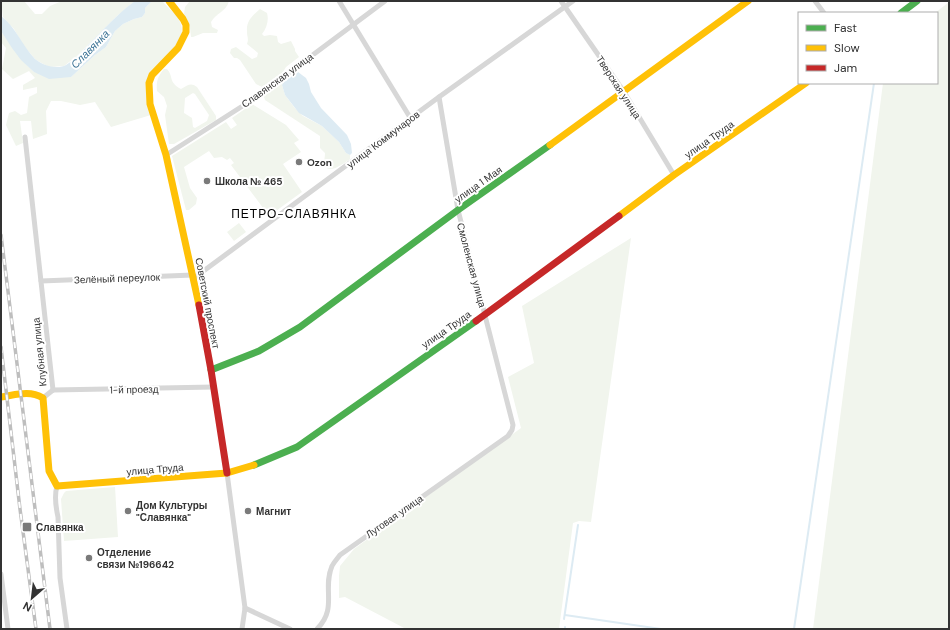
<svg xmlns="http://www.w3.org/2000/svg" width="950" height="630" font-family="'DM Sans',sans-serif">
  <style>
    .green { fill: #f1f5ed; fill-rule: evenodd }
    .water { fill: #ddebf3 }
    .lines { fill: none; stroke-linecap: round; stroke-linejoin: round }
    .stream { stroke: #ddebf3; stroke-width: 2 }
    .street { stroke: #d7d7d7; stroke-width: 5 }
    .fast { stroke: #4caf50; stroke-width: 7 }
    .slow { stroke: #ffc107; stroke-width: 7 }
    .jam { stroke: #c62828; stroke-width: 7 }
    .rail-casing { stroke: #bebebe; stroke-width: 3.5 }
    .rail { stroke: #fff; stroke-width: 2; stroke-dasharray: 6; stroke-linecap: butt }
    .poi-dot { fill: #7a7a7a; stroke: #fff; stroke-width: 1.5 }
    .labels { text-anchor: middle; stroke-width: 4; stroke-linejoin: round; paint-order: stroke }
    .street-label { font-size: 10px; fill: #333; stroke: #fff }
    .poi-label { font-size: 10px; font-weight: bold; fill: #333; stroke: #fff; text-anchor: start }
    .water-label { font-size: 11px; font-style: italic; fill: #3f7597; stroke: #fff }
    .quarter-label { font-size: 12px; letter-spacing: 1px; fill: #000; stroke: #fff }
  </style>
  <rect width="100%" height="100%" fill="#fff"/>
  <!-- green -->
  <g class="green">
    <polygon points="1,1 24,1 35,14 42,14 50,6 62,1 135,1 118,15 78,55 64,66 49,67 36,60 23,45 14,29 3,17"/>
    <path d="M152,1H162C167,7 177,14 180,22C189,41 164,59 152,70L151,115L111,127L95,102L80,105L61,101H51L46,111L47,134L33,139L31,121H20L23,143L16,146L6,125L9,113L15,111L21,115L27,113L29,97L37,93V87L23,90V85L35,78L29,71L13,79L2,69L6,48L1,42V31L21,59L34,72L71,77L95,55L106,47L115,31L123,24L134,19L142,17L145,13V8Z"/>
    <path d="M190,1H229C226,12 216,13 211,22L212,27L218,30L217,33H203L193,37H191L190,28L184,14L185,7Z"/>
    <polygon points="949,2 949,629 813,629 883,83 937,83 937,13 935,13"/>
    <path d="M260,9L267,13C269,20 267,28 262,34L264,36L270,35L277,36L278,42L281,44L291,41L295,49V51L299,57L286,67L283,72L262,87L256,84L240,60L237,58H234L230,53L231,49L236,47L252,59L257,57L258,53L247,44C249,38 247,38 247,31C246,21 253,15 260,9Z"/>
    <path d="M164,69H167C174,77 168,82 181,89C188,85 191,82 197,87L216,116V120L174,144H169L165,115L167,106L164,97L157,91C156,81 158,76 164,69ZM193,93L195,94L209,115L207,121L195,128L193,127L192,118L184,113L185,98Z"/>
    <path d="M286,79L282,85L285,95L294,107L303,116L322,126L339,142L346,153L350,155V159C344,163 327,177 324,163C324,160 325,157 325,153L320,148V136L265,100L264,97L265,94Z"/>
    <polygon points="252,104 286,125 299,140 294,143 301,152 283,164 302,192 269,216 231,165 234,163 230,158 227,160 222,157 214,158 209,151 184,167 190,188 197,198 196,204 189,210 186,210 172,156 226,122 231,129 237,125 232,118"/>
    <polygon points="239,223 246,232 234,241 227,232"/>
    <polygon points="631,238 591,522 579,521 573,523 559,629 406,629 345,597 339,598 339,576 340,566 354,549 521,428 508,377 534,363 522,306"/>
    <polygon points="115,487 118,537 64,541 61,499 64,493 66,491"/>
  </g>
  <!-- water -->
  <g class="water">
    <path d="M135,1H152L145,8V13L142,17L134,19L123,24L115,31L106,47L95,55L71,77L49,79L34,72L21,60L12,48L1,31V16C16,27 22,46 35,59C42,65 57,70 66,65C77,58 86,47 95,38C108,25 120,12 135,1Z"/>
    <polygon points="298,72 306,78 309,84 311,92 321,108 347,135 351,144 352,153 350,155 346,153 339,142 322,126 299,113 285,95 282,85 286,79"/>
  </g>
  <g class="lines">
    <!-- stream -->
    <g class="stream">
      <polyline points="565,615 661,629"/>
      <polyline points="564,619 578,525"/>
      <polyline points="565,629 565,627"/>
      <polyline points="794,629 874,83"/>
    </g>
    <!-- street -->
    <g class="street">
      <polyline points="339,1 411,119"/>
      <polyline points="561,1 624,92 674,175"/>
      <polyline points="815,1 824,13"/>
      <polyline points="25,137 53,390"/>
      <polyline points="166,155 255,98 385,1"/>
      <polyline points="194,278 439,97 573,1"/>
      <polyline points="41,281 193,275"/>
      <polyline points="53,390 214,387"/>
      <polyline points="43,398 53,390"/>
      <polyline points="227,473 245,608 242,629"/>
      <path d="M57,486C54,496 56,508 58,517L60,578L67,629"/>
      <polyline points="1,574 8,629"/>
      <polyline points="245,608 290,629"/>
      <path d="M317,629C338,608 322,589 332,566C334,562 337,559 340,555L508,436L512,430L513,425L458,210L439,97"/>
    </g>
    <!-- fast -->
    <g class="fast">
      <polyline points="901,13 917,1"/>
      <polyline points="211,370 259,351 300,327 458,210 550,145"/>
      <polyline points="254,465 297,447 476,321"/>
    </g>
    <!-- slow -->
    <g class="slow">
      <polyline points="169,1 183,19 186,25 186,32 178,48 152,75 149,83 150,104 166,155 199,305"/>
      <polyline points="550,145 748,1"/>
      <polyline points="619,216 674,175 806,83"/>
      <path d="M1,397C16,395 29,390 43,398L49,471L57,486L227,473L254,465"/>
    </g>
    <!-- jam -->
    <g class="jam">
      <polyline points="199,305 211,370 227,473"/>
      <polyline points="476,321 619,216"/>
    </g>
    <defs>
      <g id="rail">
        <polyline points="1,235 50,629"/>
        <polyline points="1,347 20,509 36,629"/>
      </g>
    </defs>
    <!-- rail casing -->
    <use href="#rail" class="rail-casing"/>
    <!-- rail -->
    <use href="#rail" class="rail"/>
  </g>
  <!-- markers -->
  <g class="poi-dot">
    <circle cx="299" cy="162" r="4"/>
    <circle cx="207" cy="181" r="4"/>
    <circle cx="128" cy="511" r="4"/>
    <circle cx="248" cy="511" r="4"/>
    <rect x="22" y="522" width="10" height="10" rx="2"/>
    <circle cx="89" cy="558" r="4"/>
  </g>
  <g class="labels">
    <!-- street labels -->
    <g class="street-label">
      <text transform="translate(277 80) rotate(-36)" y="4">Славянская улица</text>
      <text transform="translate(619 87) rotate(57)" y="4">Тверская улица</text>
      <text transform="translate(383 139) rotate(-37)" y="4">улица Коммунаров</text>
      <text transform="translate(709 139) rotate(-35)" y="4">улица Труда</text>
      <text transform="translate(478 184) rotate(-35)" y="4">улица 1 Мая</text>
      <text transform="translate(472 265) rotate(75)" y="4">Смоленская улица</text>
      <text transform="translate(117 278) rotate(-2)" y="4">Зелёный переулок</text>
      <text transform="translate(208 303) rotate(79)" y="4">Советский проспект</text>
      <text transform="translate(446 329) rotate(-35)" y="4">улица Труда</text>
      <text transform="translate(39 352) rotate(-96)" y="4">Клубная улица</text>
      <text transform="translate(134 389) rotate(-1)" y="4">1-й проезд</text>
      <text transform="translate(155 469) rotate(-5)" y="4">улица Труда</text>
      <text transform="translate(394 516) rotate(-35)" y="4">Луговая улица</text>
    </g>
    <!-- poi labels -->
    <g class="poi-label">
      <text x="307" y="166">Ozon</text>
      <text x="215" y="185">Школа № 465</text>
      <text x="136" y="509">Дом Культуры<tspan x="136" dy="12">"Славянка"</tspan></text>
      <text x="256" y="515">Магнит</text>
      <text x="36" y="531">Славянка</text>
      <text x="97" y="556">Отделение<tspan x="97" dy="12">связи №196642</tspan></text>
    </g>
    <!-- water labels -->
    <g class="water-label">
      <text transform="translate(90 49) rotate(-45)" y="4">Славянка</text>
    </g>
    <!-- quarter labels -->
    <g class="quarter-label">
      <text x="294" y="218">ПЕТРО-СЛАВЯНКА</text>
    </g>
  </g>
  <!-- border -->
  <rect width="950" height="630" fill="none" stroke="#333333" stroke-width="4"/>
  <!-- legend -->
  <rect x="798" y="12" width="140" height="72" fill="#ffffff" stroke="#adadad"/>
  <rect x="806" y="25" width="20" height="6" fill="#4caf50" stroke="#adadad"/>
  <text x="834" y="32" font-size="12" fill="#333333">Fast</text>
  <rect x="806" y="45" width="20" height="6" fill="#ffc107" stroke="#adadad"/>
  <text x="834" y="52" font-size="12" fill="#333333">Slow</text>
  <rect x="806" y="65" width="20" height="6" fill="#c62828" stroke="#adadad"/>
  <text x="834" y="72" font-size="12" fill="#333333">Jam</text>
  <!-- north arrow -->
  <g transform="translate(32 598) rotate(208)" stroke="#ffffff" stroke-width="3" paint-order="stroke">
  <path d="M0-3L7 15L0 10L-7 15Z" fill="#333333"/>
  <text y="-6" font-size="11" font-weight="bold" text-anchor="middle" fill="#333333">N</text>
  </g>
</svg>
